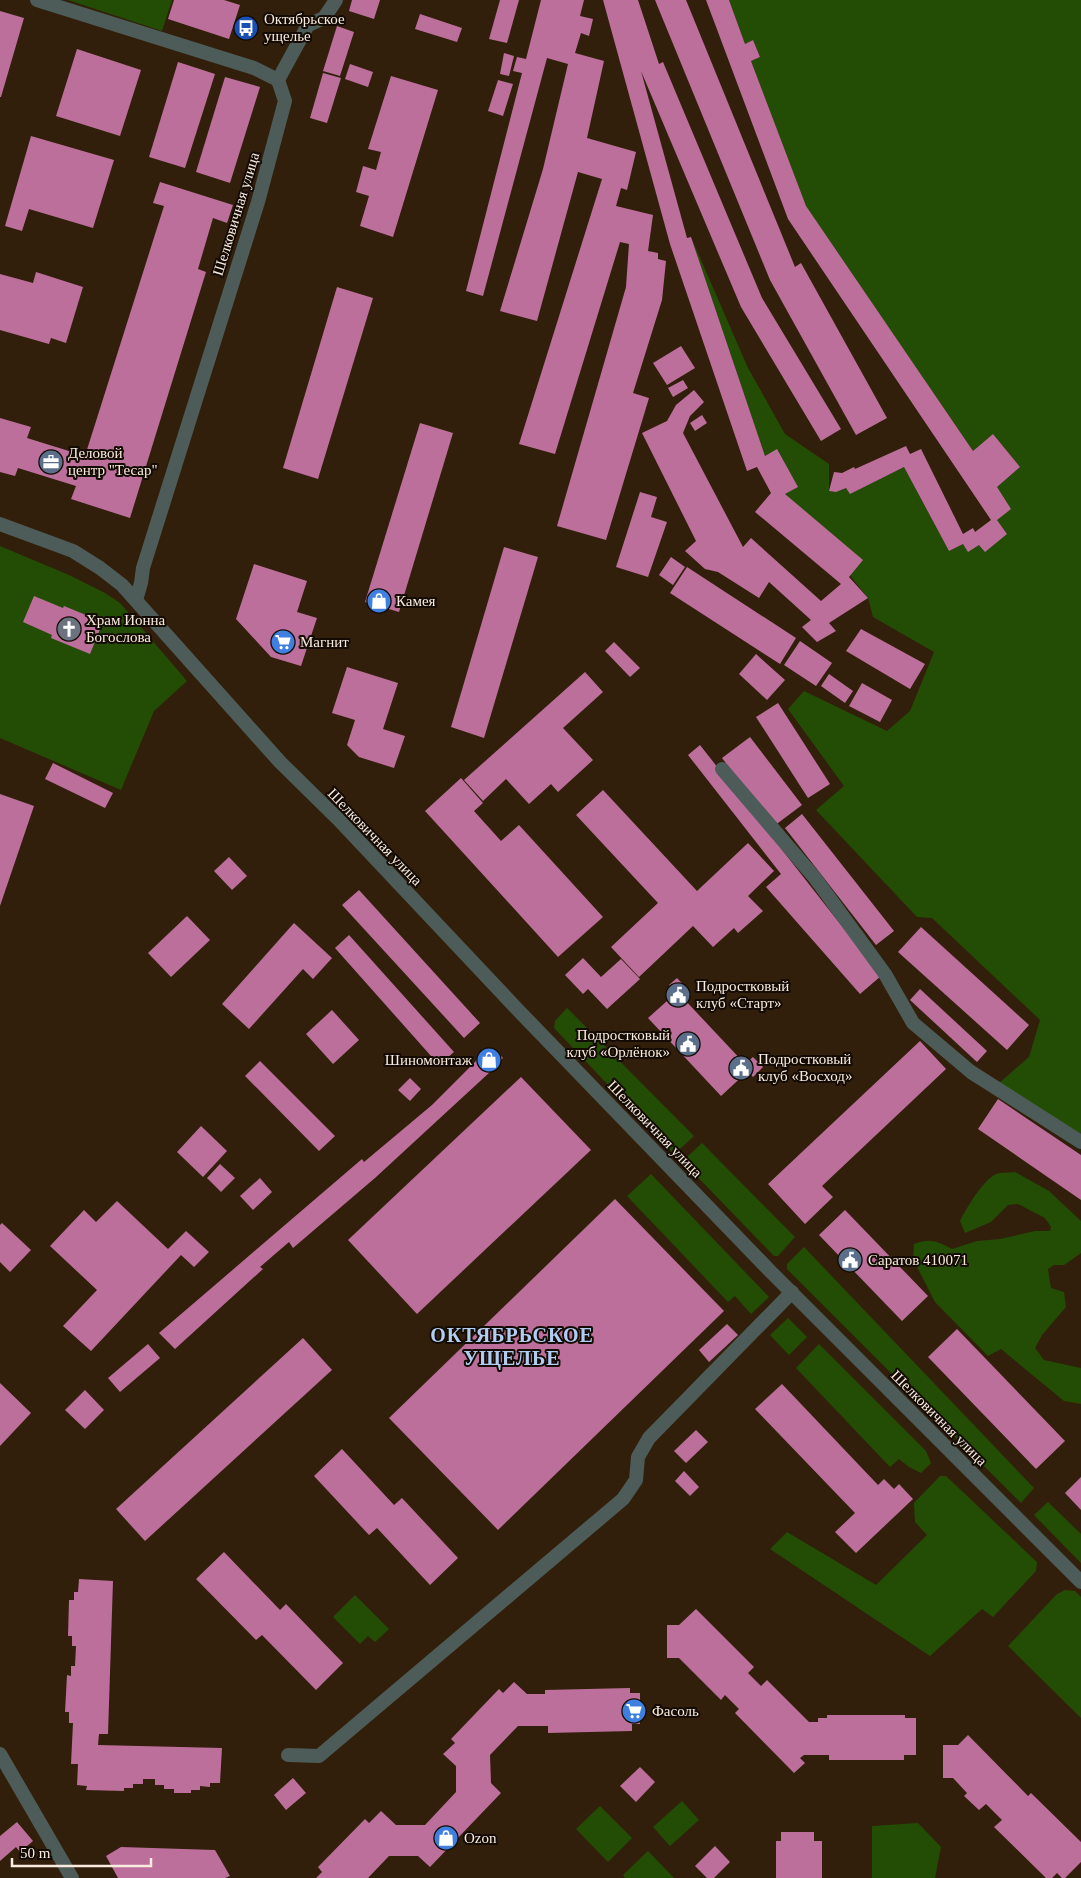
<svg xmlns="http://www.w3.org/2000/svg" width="1081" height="1878" font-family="Georgia,serif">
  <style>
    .green { fill: #234d04 }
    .building { fill: #bd6f9c }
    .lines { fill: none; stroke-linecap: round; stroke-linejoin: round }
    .minor { stroke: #4d5c58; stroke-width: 14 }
    .labels { text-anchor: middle; stroke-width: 4; stroke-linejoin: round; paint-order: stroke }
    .poi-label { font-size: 15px; fill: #f9ebdf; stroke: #130b04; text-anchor: start }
    .street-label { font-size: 15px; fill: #f9ebdf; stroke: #130b04 }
    .district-label { font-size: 20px; font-weight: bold; letter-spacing: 1px; fill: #b2cdf2; stroke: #130b04 }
  </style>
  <rect width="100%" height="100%" fill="#311f0b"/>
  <!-- green -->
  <g class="green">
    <polygon points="68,0 172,0 162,31"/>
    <polygon points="729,0 1081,0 1081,1134 998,1084 1029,1057 1040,1020 932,918 917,917 816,810 844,786 788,709 804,691 887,731 910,711 934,652 873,617 868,598 785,494 797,487 777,450 765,456 691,237 748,368 785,434 829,464 829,491 836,492 846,488 850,493 904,467 949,551 963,544 968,551 979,545 1007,534 997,520 997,487 1020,467 993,434 973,451 806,207 751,61 760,57 753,40 745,44"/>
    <polygon points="0,546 69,575 105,593 120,603 187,681 154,711 121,790 0,738"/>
    <polygon points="567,1008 694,1136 681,1148 672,1152 554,1028 555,1021"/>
    <polygon points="702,1143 795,1237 778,1256 774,1256 687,1166 688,1156"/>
    <path d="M1015,1172L1049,1191L1081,1221V1253L1064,1265H1054L1048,1269L1051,1288L1064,1292L1066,1307L1042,1335L1035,1348L1044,1360L1081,1368V1404L1064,1401L1001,1349L988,1356L935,1302L913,1259L914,1244C931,1238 936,1241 952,1249L977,1241L1000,1239L1035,1231H1050L1051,1227L1045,1218L1018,1204L1008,1205L991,1222L965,1233L960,1221C966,1209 983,1180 996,1174C1001,1172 1010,1173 1015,1172Z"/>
    <polygon points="651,1174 769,1297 751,1314 735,1296 728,1302 627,1196"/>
    <polygon points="804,1247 1034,1488 1021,1503 787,1269 787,1264"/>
    <polygon points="788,1318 807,1337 789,1355 770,1335"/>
    <polygon points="819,1344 926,1451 931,1463 921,1473 909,1467 899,1459 890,1467 796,1368"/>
    <polygon points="940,1476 946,1476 1037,1562 1036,1571 993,1617 982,1609 930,1656 770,1549 787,1532 876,1585 927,1535 915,1522 914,1503"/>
    <polygon points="1048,1502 1081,1534 1081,1563 1034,1515"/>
    <polygon points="1065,1590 1075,1591 1081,1597 1081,1718 1008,1646 1057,1594"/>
    <polygon points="355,1595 389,1629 375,1642 368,1636 360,1644 333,1617"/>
    <polygon points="682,1801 699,1820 670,1846 653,1827"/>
    <polygon points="600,1806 632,1838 608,1862 576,1829"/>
    <polygon points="918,1823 941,1847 935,1878 872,1878 872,1826"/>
    <polygon points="648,1851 674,1878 625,1878 623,1875"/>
  </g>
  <!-- building -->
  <g class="building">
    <polygon points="174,0 224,0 240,5 229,39 168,19"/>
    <polygon points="352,0 380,0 374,19 349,11"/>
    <polygon points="500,0 519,0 507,43 489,39"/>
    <polygon points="541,0 584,0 580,16 593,19 589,36 581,33 575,53 604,61 587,138 636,152 627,190 621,188 616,206 653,215 648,251 658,253 658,259 666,261 662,300 633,393 649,398 606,540 557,526 626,287 629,244 620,242 555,454 519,444 602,179 578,172 537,321 500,311 543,169 568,64 547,58 483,296 466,291 522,73 513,71 517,57 526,59"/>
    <polygon points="603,0 638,0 659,64 663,62 762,298 841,429 821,441 741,307 641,71 687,238 691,237 765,456 777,449 798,487 785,494 863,560 849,577 868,598 829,623 836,631 817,642 802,627 811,620 769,582 759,598 718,572 705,569 685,551 696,541 642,433 667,421 676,405 694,390 704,402 690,416 683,433 743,547 751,538 821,601 841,584 755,512 771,493 757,467 747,471 670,244"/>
    <polygon points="655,0 686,0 795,267 801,263 887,418 856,435 770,280"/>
    <polygon points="706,0 729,0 745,44 753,40 760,57 751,61 806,206 973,451 993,434 1020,467 997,487 1011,509 997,520 1007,534 985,552 979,545 968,552 963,544 949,551 904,467 850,494 846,488 836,492 829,491 834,472 842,473 854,467 855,469 906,446 910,454 921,449 963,534 973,528 975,532 991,520 788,219"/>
    <polygon points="0,11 24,18 1,97 0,97"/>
    <polygon points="420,14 462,28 457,42 415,29"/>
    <polygon points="337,26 354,32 340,76 323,71"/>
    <polygon points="77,49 141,70 120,136 56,116"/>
    <polygon points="504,53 514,56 509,76 500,74"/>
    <polygon points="178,62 215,74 185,168 149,157"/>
    <polygon points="350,64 373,72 368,87 345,79"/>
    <polygon points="323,73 341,78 327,123 310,118"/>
    <polygon points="391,76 438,90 393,237 360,226 369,196 356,192 363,166 376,170 381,152 368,149"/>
    <polygon points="225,77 260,87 230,183 196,172"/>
    <polygon points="498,80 513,84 503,116 488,111"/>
    <polygon points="31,136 114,160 93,228 29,209 22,231 5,226"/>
    <polygon points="160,182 233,205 227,223 213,218 198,269 206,272 130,518 71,499 76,486 18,468 15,476 0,472 0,418 31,427 27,438 85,456 164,206 153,203"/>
    <polygon points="36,272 83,287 66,343 51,338 49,344 0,330 0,274 33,283"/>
    <polygon points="337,287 373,298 318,479 283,468"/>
    <polygon points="681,346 695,368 667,385 653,363"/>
    <polygon points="683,380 688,388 673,397 668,388"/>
    <polygon points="702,415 707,423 695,431 690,423"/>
    <polygon points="420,423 453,433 399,612 365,602"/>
    <polygon points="640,492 657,497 651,517 667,522 648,577 616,567"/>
    <polygon points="504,547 538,557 484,738 451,727"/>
    <polygon points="671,557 685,567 673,585 659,575"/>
    <polygon points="254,564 307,581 297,612 317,618 301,666 271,657 236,619"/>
    <polygon points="687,567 796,638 780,664 670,593"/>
    <polygon points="34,596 63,608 64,606 103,622 90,654 51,638 52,635 23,622"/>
    <polygon points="861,629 925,664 910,689 846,651"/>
    <polygon points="800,641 832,663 816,686 784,665"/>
    <polygon points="614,642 640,668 630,677 605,651"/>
    <polygon points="756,654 785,680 767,700 739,674"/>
    <polygon points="347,667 398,683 383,729 405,736 394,768 359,757 347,745 355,720 332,713"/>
    <polygon points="585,672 603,692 563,728 593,760 558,792 551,784 529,804 506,779 483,801 464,780"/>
    <polygon points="829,674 853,691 845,703 821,686"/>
    <polygon points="862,683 892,700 880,722 849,706"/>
    <polygon points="778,703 830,784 808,798 756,717"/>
    <polygon points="750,737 802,805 774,826 722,758"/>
    <polygon points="700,745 881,976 860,994 766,887 781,874 688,755"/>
    <polygon points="53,763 113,793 105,808 45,779"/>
    <polygon points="461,778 483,803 474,811 501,841 519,825 603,917 558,957 425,811"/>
    <polygon points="603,790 697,891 748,843 774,871 748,896 763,911 738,933 734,928 713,947 693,926 639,977 611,947 658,903 576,815"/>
    <polygon points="0,794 34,806 0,906"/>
    <polygon points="802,814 894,931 876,945 785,828"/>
    <polygon points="229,857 247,876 232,890 214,871"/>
    <polygon points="359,890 480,1023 464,1038 342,905"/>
    <polygon points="187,916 210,940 171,977 148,953"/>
    <polygon points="294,923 332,958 313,979 303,969 249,1029 222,1004"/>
    <polygon points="921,927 1029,1025 1007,1050 898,952"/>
    <polygon points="349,935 454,1052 439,1065 335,948"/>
    <polygon points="583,958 601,977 621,959 640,979 607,1009 588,989 583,994 565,975"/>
    <polygon points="677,978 690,992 683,998 745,1064 753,1057 763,1067 753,1077 748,1071 721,1096 648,1018 676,993 669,985"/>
    <polygon points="920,989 987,1051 977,1062 910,1000"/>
    <polygon points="332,1010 359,1040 333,1064 306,1034"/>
    <polygon points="920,1041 946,1069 822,1186 833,1197 805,1224 768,1184"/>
    <polygon points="496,1050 503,1058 491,1070 483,1062"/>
    <polygon points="477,1060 490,1072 375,1178 293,1248 289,1242 260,1267 263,1269 175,1349 159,1333 362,1159 364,1162 432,1105"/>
    <polygon points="260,1061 335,1136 319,1151 245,1076"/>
    <polygon points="521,1077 591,1150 417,1314 348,1240"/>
    <polygon points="410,1078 421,1089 410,1101 398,1090"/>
    <polygon points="998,1099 1081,1155 1081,1200 978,1129"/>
    <polygon points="201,1126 227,1151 203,1177 177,1152"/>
    <polygon points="220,1164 235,1178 221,1192 207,1178"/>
    <polygon points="260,1178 272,1192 253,1210 240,1196"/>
    <polygon points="615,1199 724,1311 498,1530 389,1418"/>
    <polygon points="117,1201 168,1249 186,1231 209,1252 194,1267 181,1255 91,1351 63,1326 97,1290 50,1246 84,1210 96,1222"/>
    <polygon points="845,1210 928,1296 902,1321 819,1235"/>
    <polygon points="2,1223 31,1250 10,1272 0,1262 0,1225"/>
    <polygon points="727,1324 738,1335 709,1362 699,1350"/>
    <polygon points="957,1329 1065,1441 1036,1469 928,1357"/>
    <polygon points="303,1338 332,1370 145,1541 116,1509"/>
    <polygon points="148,1344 160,1358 120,1392 108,1378"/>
    <polygon points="0,1383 31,1413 0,1446"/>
    <polygon points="782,1384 878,1485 884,1479 894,1489 899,1484 913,1499 856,1553 835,1532 855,1513 755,1409"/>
    <polygon points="85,1390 104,1410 85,1429 65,1410"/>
    <polygon points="696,1430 708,1442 686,1463 674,1451"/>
    <polygon points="342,1449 394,1505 402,1498 458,1558 430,1585 377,1528 369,1535 314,1476"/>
    <polygon points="684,1471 699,1487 690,1496 675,1481"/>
    <polygon points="1081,1477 1081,1510 1065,1493"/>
    <polygon points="224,1552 280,1610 286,1604 343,1663 316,1690 262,1635 256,1640 196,1579"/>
    <polygon points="79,1579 113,1581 108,1734 99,1734 98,1745 222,1748 220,1783 210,1783 210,1787 200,1786 200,1790 191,1790 191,1793 174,1793 174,1789 164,1789 164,1785 155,1785 155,1779 143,1779 143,1784 133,1784 133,1788 124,1788 124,1791 86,1790 87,1786 77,1785 78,1764 71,1764 73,1723 69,1723 69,1712 65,1712 67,1675 71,1676 71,1666 75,1666 76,1646 72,1646 72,1636 68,1636 69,1600 74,1600 74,1592 78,1592"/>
    <polygon points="696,1609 754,1667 748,1673 761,1686 767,1680 809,1722 818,1722 818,1718 827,1718 827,1715 905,1715 905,1718 916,1718 916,1755 904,1755 904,1760 829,1760 829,1755 804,1755 800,1758 805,1763 794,1773 735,1713 739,1709 725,1695 721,1700 679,1658 667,1658 667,1625 679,1625"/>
    <polygon points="514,1682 527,1694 545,1694 545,1690 630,1688 630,1693 640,1693 640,1724 632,1724 632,1731 548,1733 548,1726 518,1726 490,1755 491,1783 501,1793 430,1867 418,1856 389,1856 368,1878 316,1878 322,1872 318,1867 365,1819 369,1823 381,1811 396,1825 425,1825 456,1792 456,1766 443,1754 455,1743 451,1739 499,1689 503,1693"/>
    <polygon points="968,1735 1028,1796 1031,1793 1081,1842 1081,1862 1065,1878 1062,1878 1057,1873 1052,1878 1046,1878 994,1827 1002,1820 986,1804 979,1810 964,1796 967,1793 953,1778 943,1778 943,1745 958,1745"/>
    <polygon points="640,1767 655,1782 636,1802 620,1786"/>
    <polygon points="293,1778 306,1793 286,1810 274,1795"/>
    <polygon points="17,1822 33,1841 20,1852 16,1847 0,1861 0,1836"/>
    <polygon points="781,1832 814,1832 814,1841 822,1841 822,1878 776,1878 776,1841 781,1841"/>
    <polygon points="715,1846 730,1862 714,1878 707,1878 695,1866"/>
    <polygon points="121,1847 215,1850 230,1876 225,1878 118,1878 106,1856"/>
  </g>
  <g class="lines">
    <!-- minor -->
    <g class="minor">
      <polyline points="37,0 254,68 278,80 285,101 258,202 143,568 141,583 136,600"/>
      <polyline points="278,80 308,25 324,18 336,0"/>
      <polyline points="0,524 73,551 100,568 122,585 280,762 338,819 517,1009 771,1272 1081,1582"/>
      <polyline points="722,769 815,878 885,974 913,1023 971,1072 1081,1142"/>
      <polyline points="0,1754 72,1878"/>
      <polyline points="288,1755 319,1756 623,1499 636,1480 638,1457 649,1438 792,1292"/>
    </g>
  </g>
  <!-- icons -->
  <defs>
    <symbol id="bus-disc" viewBox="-11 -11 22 22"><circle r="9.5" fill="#1a4fb4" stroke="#130b04"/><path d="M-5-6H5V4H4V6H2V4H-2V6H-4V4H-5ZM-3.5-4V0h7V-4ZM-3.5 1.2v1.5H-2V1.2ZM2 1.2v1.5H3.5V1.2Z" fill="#fff"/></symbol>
    <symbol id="office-disc" viewBox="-11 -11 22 22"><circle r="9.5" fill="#5c6f8a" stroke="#130b04"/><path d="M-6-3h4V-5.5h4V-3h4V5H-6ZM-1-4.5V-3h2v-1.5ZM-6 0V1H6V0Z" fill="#fff"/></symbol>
    <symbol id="shop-disc" viewBox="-11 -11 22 22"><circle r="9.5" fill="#3f7fe0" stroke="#130b04"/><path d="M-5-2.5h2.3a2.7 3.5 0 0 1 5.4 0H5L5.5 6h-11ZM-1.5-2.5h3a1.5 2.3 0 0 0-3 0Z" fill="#fff"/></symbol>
    <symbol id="church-disc" viewBox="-11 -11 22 22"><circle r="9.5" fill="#6b7280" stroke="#130b04"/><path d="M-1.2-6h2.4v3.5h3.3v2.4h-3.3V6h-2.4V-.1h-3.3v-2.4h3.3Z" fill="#fff"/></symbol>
    <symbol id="supermarket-disc" viewBox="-11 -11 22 22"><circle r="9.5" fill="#3f7fe0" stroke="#130b04"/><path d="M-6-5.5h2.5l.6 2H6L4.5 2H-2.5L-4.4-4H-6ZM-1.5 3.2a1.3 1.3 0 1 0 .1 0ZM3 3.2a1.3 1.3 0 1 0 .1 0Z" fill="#fff"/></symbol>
    <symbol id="civic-disc" viewBox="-11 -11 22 22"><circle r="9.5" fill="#5c6f8a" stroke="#130b04"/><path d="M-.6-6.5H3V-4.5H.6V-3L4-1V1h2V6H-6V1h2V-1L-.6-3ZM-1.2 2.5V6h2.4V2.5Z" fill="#fff"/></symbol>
  </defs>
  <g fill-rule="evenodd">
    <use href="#bus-disc" x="232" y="14" width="28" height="28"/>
    <use href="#office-disc" x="37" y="448" width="28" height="28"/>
    <use href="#shop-disc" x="365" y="587" width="28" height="28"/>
    <use href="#church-disc" x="55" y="615" width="28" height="28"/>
    <use href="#supermarket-disc" x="269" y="628" width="28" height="28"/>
    <use href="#civic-disc" x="664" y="981" width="28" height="28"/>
    <use href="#civic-disc" x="674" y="1030" width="28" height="28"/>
    <use href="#shop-disc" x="475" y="1046" width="28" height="28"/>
    <use href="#civic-disc" x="727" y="1054" width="28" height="28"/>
    <use href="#civic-disc" x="836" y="1246" width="28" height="28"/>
    <use href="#supermarket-disc" x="620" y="1697" width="28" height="28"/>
    <use href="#shop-disc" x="432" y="1824" width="28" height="28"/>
  </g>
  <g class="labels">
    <!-- poi labels -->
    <g class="poi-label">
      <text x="264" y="24">Октябрьское<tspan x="264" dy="17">ущелье</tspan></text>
      <text x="68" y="458">Деловой<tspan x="68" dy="17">центр "Тесар"</tspan></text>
      <text x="396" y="606">Камея</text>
      <text x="86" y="625">Храм Ионна<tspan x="86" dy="17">Богослова</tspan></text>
      <text x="300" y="647">Магнит</text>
      <text x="696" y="991">Подростковый<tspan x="696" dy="17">клуб «Старт»</tspan></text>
      <text x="670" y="1040" text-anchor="end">Подростковый<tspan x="670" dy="17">клуб «Орлёнок»</tspan></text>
      <text x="758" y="1064">Подростковый<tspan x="758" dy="17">клуб «Восход»</tspan></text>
      <text x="472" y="1065" text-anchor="end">Шиномонтаж</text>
      <text x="868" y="1265">Саратов 410071</text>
      <text x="652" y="1716">Фасоль</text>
      <text x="464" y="1843">Ozon</text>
    </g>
    <!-- street labels -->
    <g class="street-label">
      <text transform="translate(236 214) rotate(-73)" y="5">Шелковичная улица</text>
      <text transform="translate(375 837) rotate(46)" y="5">Шелковичная улица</text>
      <text transform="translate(655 1129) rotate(46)" y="5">Шелковичная улица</text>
      <text transform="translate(939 1418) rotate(45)" y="5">Шелковичная улица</text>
    </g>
    <!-- district labels -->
    <g class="district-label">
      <text x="512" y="1342">ОКТЯБРЬСКОЕ<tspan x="512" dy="23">УЩЕЛЬЕ</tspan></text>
    </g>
  </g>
  <!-- scale -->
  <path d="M12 1858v8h139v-8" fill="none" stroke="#f9ebdf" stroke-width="2.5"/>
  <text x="20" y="1858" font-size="15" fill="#f9ebdf" stroke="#130b04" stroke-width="4" paint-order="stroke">50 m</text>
</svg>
